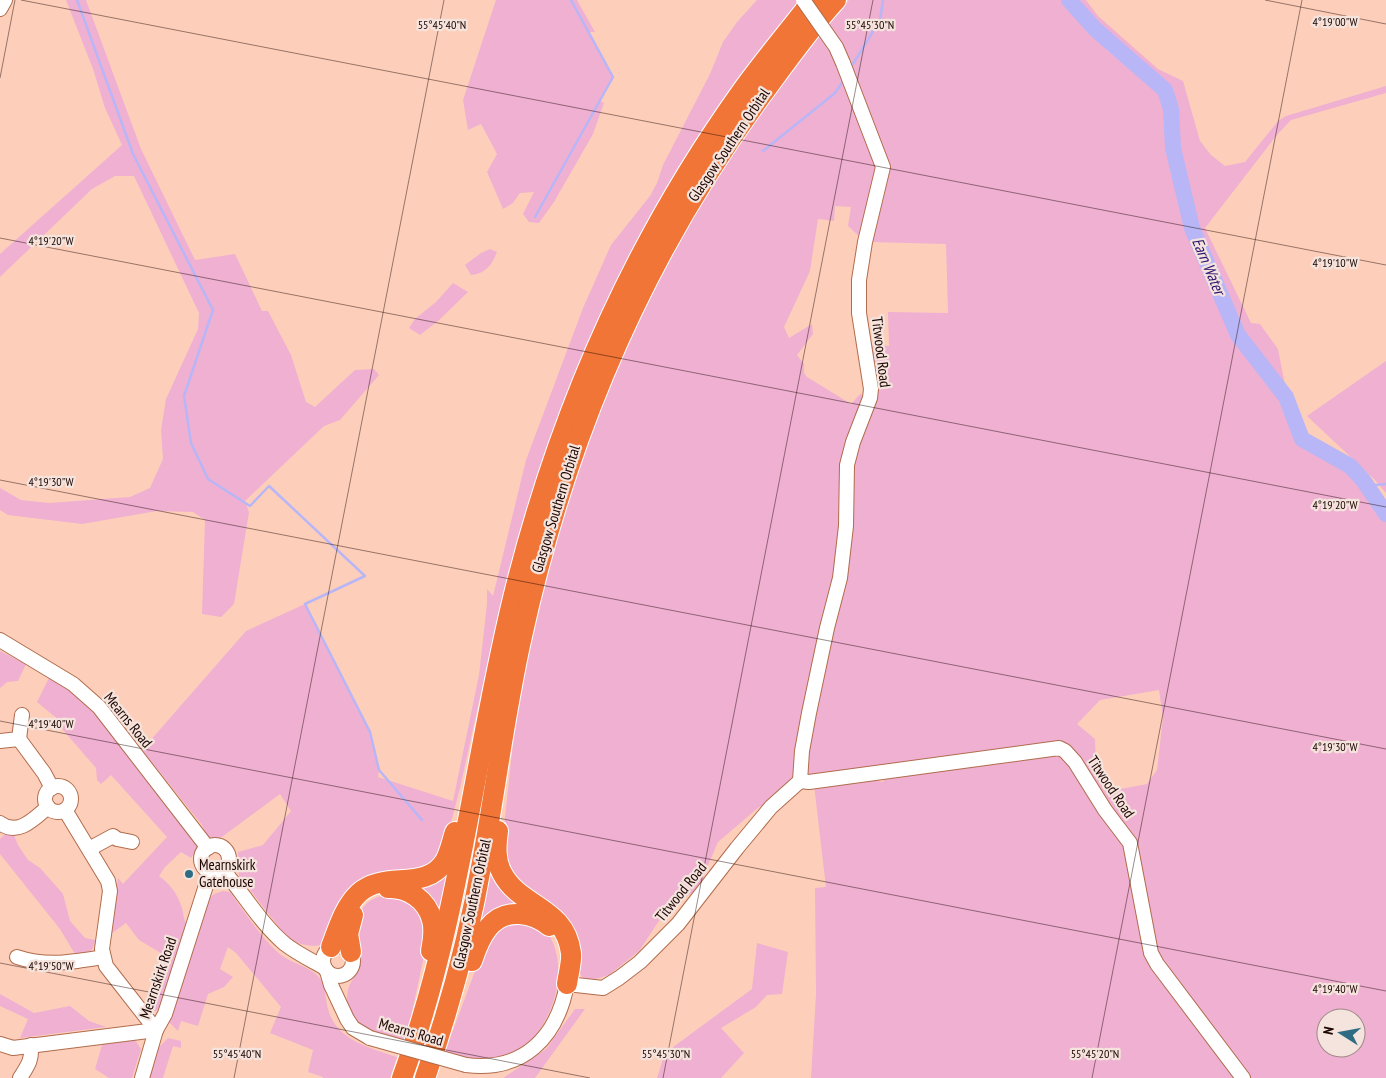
<svg xmlns="http://www.w3.org/2000/svg" width="1386" height="1078" font-family="'PT Sans Narrow',sans-serif">
  <style>
    .green { fill: #efb0d2; fill-rule: evenodd }
    .lines { fill: none; stroke-linecap: round; stroke-linejoin: round }
    .stream { stroke: #b8b6f7; stroke-width: 2.5 }
    .river { stroke: #b8b6f7; stroke-width: 16 }
    .minor-casing { stroke: #b16c4c; stroke-width: 16 }
    .highway-casing { stroke: #fff; stroke-width: 22 }
    .minor { stroke: #fff; stroke-width: 14 }
    .highway { stroke: #f07536; stroke-width: 20 }
    .minor-bridge-casing { stroke: #b16c4c; stroke-width: 16; stroke-linecap: butt }
    .minor-bridge { stroke: #fff; stroke-width: 14 }
    .ticks { fill: none; stroke: #1c0400; stroke-width: 1; stroke-opacity: 0.45 }
    .poi-dot { fill: #2f6c83; stroke: #f4e4dd; stroke-width: 2 }
    .labels { text-anchor: middle; stroke-width: 4.5; stroke-linejoin: round; paint-order: stroke }
    .street-label { font-size: 15px; fill: #1c0400; stroke: #f4e4dd }
    .poi-label { font-size: 15px; fill: #1c0400; stroke: #f4e4dd; text-anchor: start }
    .water-label { font-size: 16px; font-style: italic; fill: #2c1470; stroke: #f4e4dd }
    .ticks-label { font-size: 12px; text-anchor: middle; fill: #1c0400; stroke: #f4e4dd; stroke-width: 4.5; stroke-linejoin: round; paint-order: stroke }
  </style>
  <rect width="100%" height="100%" fill="#fdcfba"/>
  <!-- green -->
  <g class="green">
    <polygon points="66,0 86,0 141,149 195,260 235,254 262,311 268,311 291,355 306,402 315,407 355,370 374,369 379,375 340,420 324,426 245,501 249,512 234,604 221,617 202,614 205,520 193,512 157,511 82,524 8,515 0,510 0,488 21,500 49,503 130,497 150,488 163,459 161,430 166,399 198,329 199,313 134,176 115,176 92,189 0,277 0,254 122,145 105,108 93,69"/>
    <polygon points="496,0 577,0 595,32 589,32 613,77 600,101 604,103 593,134 554,202 539,223 529,222 523,214 534,192 520,193 513,203 503,209 487,172 497,154 481,124 468,130 463,100"/>
    <path d="M757,0H798L802,7L753,63L504,604L482,688L460,788L447,838L428,870L376,879L323,945C308,947 297,945 285,935L246,885L239,880L238,852L263,845L291,811L280,794L219,839L208,838L202,825L142,750L246,631L305,604L370,732L379,770L378,777L453,801L479,675L487,604V589L493,596L526,460L583,308L611,245L650,196L657,183L663,165L710,74L723,42L737,22Z"/>
    <path d="M849,0H1062L1108,51L1162,95L1168,108L1173,110L1168,91L1162,84L1096,26L1073,0H1086L1098,16L1158,69L1183,81L1200,141L1211,155L1225,166L1245,162L1278,121L1286,116L1386,86V93L1291,120L1276,136L1205,228L1251,323L1260,324L1278,349L1285,385V403L1298,440L1341,464L1355,477L1386,521V1078H811L816,994L815,888L826,887L814,785L865,778L883,782L887,774L807,776L806,752L841,589L831,583L798,750L795,778L770,803L759,807L718,842L706,870L700,889L670,904L639,951L609,975L592,980L583,978L579,972L570,936L514,883L501,854L518,697L528,640L581,448L658,274L747,127L821,32L835,55L879,167L862,239L848,226L851,207L835,206L834,221L818,219L810,271L784,327L789,338L812,324L813,334L797,355L804,364V373L807,377L851,404L860,394L870,398L864,349L876,345L889,346L888,312L948,313L946,244L869,242L887,174L826,24ZM1159,690L1163,718L1157,770L1147,784L1115,790L1096,768L1095,739L1077,724L1100,700ZM1128,827L1137,849L1155,954L1126,847L1117,830ZM1326,1018H1356V1048H1326Z"/>
    <path d="M490,249L497,252C492,265 485,274 471,275L465,265L481,253Z"/>
    <polygon points="453,283 468,292 438,321 420,335 409,328 415,319 436,302"/>
    <polygon points="1386,361 1386,493 1374,479 1307,416"/>
    <polygon points="0,651 26,664 18,681 7,682 0,688"/>
    <path d="M49,678L78,695L93,710L198,841L196,850L191,858L181,852L165,867L159,876C171,885 177,893 182,908C184,914 183,921 188,926L162,1008L151,1013L145,1005L160,991L166,956L139,940L126,923L108,936L118,878L123,884L167,837L111,775L101,784L97,780L96,768L57,723L60,721L37,702Z"/>
    <path d="M13,833L18,845L28,860L40,868L63,894L70,921L85,938L95,940C93,955 87,952 75,954L60,929L0,854V839L4,835Z"/>
    <polygon points="449,867 442,913 411,888"/>
    <polygon points="493,869 527,907 475,935 488,870"/>
    <path d="M223,891L230,892C244,911 265,944 284,957C295,964 309,967 318,976C326,984 325,998 328,1009C336,1040 370,1048 397,1057L390,1078H323V1077L308,1072L313,1050L270,1033L281,1007L236,953L228,947L220,969L233,977L224,987L208,994L198,1026L181,1021L178,1031L169,1022L209,899L214,894Z"/>
    <path d="M393,894L420,910L428,937L406,1040C378,1034 340,1026 348,990C350,980 359,973 360,962C361,955 357,951 355,944C355,941 355,936 356,933C356,909 369,895 393,894Z"/>
    <path d="M503,921L543,926C566,954 561,996 542,1026C539,1030 537,1035 533,1038C522,1049 504,1058 490,1062C479,1064 456,1055 445,1052L478,963Z"/>
    <polygon points="757,943 788,952 782,994 767,995 756,1007 721,1028 744,1053 721,1078 657,1078 665,1053 752,989"/>
    <polygon points="0,994 34,1013 70,1006 89,1021 106,1027 20,1038 28,1019 0,1006"/>
    <polygon points="575,1009 585,1009 535,1078 503,1078 546,1049"/>
    <polygon points="168,1038 181,1041 181,1048 173,1046 163,1078 147,1078 156,1050"/>
    <polygon points="135,1040 141,1049 132,1078 109,1078 95,1069 102,1045 100,1044"/>
  </g>
  <g class="lines">
    <!-- stream -->
    <g class="stream">
      <polyline points="77,0 133,154 213,310 184,396 191,443 208,479 250,506 269,486 365,576 305,604 370,732 379,770 422,820"/>
      <polyline points="853,64 880,20 883,0"/>
      <polyline points="763,151 835,93 843,81"/>
      <polyline points="535,217 613,77 571,0"/>
      <polyline points="1366,486 1386,484"/>
    </g>
    <!-- river -->
    <polyline class="river" points="1069,0 1095,29 1165,90 1171,109 1173,148 1192,228 1238,335 1286,397 1302,439 1350,466 1363,480 1386,514"/>
    <defs>
      <g id="minor">
        <polyline points="0,9 5,0"/>
        <polyline points="0,640 73,684 99,707 208,848"/>
        <polyline points="19,739 44,773 52,788"/>
        <polyline points="0,741 19,739 22,715"/>
        <polyline points="800,781 802,751 809,713 827,628 840,578 846,526 847,465 853,442 870,398 871,389 859,313 859,280 865,242 883,167 843,63"/>
        <circle cx="58" cy="799" r="13"/>
        <polyline points="65,810 108,881 110,891 102,949 106,966 156,1030"/>
        <path d="M0,823C18,837 35,818 48,807"/>
        <circle cx="215" cy="859" r="14"/>
        <polyline points="89,849 113,836 117,839 132,842"/>
        <path d="M223,870C244,894 261,924 285,944C298,954 311,960 325,968"/>
        <circle cx="338" cy="961" r="15"/>
        <path d="M17,957C46,967 74,962 103,957"/>
        <polyline points="327,971 331,985 347,1019 353,1028 370,1038"/>
        <polyline points="0,1044 13,1048 156,1030"/>
        <path d="M466,1065C523,1072 557,1038 567,984L603,988L619,978L640,962L678,924L737,848L771,807L800,781L809,782L1059,748L1065,751L1075,762L1105,810L1130,843L1151,953L1157,964L1243,1078"/>
        <path d="M20,1078C28,1065 32,1061 31,1045"/>
        <polyline points="142,1078 156,1030 165,1014 210,873"/>
      </g>
      <g id="highway">
        <path d="M498,831C496,846 495,860 502,873C520,908 565,906 571,953C572,963 568,975 567,984"/>
        <path d="M388,888C408,887 427,900 432,920C435,930 433,941 431,951"/>
        <path d="M331,947C338,929 344,907 359,893C384,870 426,892 445,861C450,852 452,841 455,832"/>
        <polyline points="351,952 348,934 353,915"/>
        <path d="M472,961C480,937 491,912 520,914C531,915 541,919 549,926"/>
        <path d="M402,1078C459,923 474,758 513,598C558,415 634,241 744,88C766,58 790,29 813,0"/>
        <path d="M425,1078C450,1007 469,936 482,862C496,787 505,711 522,636C566,436 644,252 767,88C789,58 811,27 836,0"/>
      </g>
    </defs>
    <!-- minor casing -->
    <use href="#minor" class="minor-casing"/>
    <!-- highway casing -->
    <use href="#highway" class="highway-casing"/>
    <!-- minor -->
    <use href="#minor" class="minor"/>
    <!-- highway -->
    <use href="#highway" class="highway"/>
    <defs>
      <g id="minor-bridge">
        <polyline points="803,0 836,47 843,63"/>
        <polyline points="370,1038 466,1065"/>
      </g>
    </defs>
    <!-- minor-bridge casing -->
    <use href="#minor-bridge" class="minor-bridge-casing"/>
    <!-- minor-bridge -->
    <use href="#minor-bridge" class="minor-bridge"/>
  </g>
  <!-- ticks -->
  <path class="ticks" d="M21,0L1386,265M1265,0L1386,24M0,78L15,0M0,238L1386,507M0,480L1386,749M0,721L1386,991M0,963L590,1078M234,1078L444,0M663,1078L873,0M1092,1078L1302,0"/>
  <!-- markers -->
  <circle class="poi-dot" cx="189" cy="874" r="5"/>
  <g class="labels">
    <!-- street labels -->
    <g class="street-label">
      <text transform="translate(729 145) rotate(-56)" y="5">Glasgow Southern Orbital</text>
      <text transform="translate(881 352) rotate(83)" y="5">Titwood Road</text>
      <text transform="translate(556 509) rotate(-73)" y="5">Glasgow Southern Orbital</text>
      <text transform="translate(128 720) rotate(51)" y="5">Mearns Road</text>
      <text transform="translate(1111 787) rotate(56)" y="5">Titwood Road</text>
      <text transform="translate(681 892) rotate(-51)" y="5">Titwood Road</text>
      <text transform="translate(472 904) rotate(-78)" y="5">Glasgow Southern Orbital</text>
      <text transform="translate(158 978) rotate(-71)" y="5">Mearnskirk Road</text>
      <text transform="translate(411 1032) rotate(16)" y="5">Mearns Road</text>
    </g>
    <!-- poi labels -->
    <g class="poi-label">
      <text x="199" y="870">Mearnskirk<tspan x="199" dy="17">Gatehouse</tspan></text>
    </g>
    <!-- water labels -->
    <g class="water-label">
      <text transform="translate(1209 266) rotate(67)" y="6">Earn Water</text>
    </g>
  </g>
  <g class="ticks-label">
    <text x="1335" y="26">4°19'00"W</text>
    <text x="442" y="29">55°45'40"N</text>
    <text x="870" y="29">55°45'30"N</text>
    <text x="51" y="245">4°19'20"W</text>
    <text x="1335" y="267">4°19'10"W</text>
    <text x="51" y="486">4°19'30"W</text>
    <text x="1335" y="509">4°19'20"W</text>
    <text x="51" y="728">4°19'40"W</text>
    <text x="1335" y="751">4°19'30"W</text>
    <text x="51" y="970">4°19'50"W</text>
    <text x="1335" y="993">4°19'40"W</text>
    <text x="237" y="1058">55°45'40"N</text>
    <text x="666" y="1058">55°45'30"N</text>
    <text x="1095" y="1058">55°45'20"N</text>
  </g>
  <!-- north arrow -->
  <g transform="translate(1341 1033) rotate(281)"><circle r="24" fill="#f4e4dd" stroke="#9e8a85"/>
  <path d="M0-4L9 19L0 12L-9 19Z" fill="#2f6c83"/>
  <text y="-8" font-size="14" font-weight="bold" text-anchor="middle" fill="#1c0400">N</text>
  </g>
</svg>
